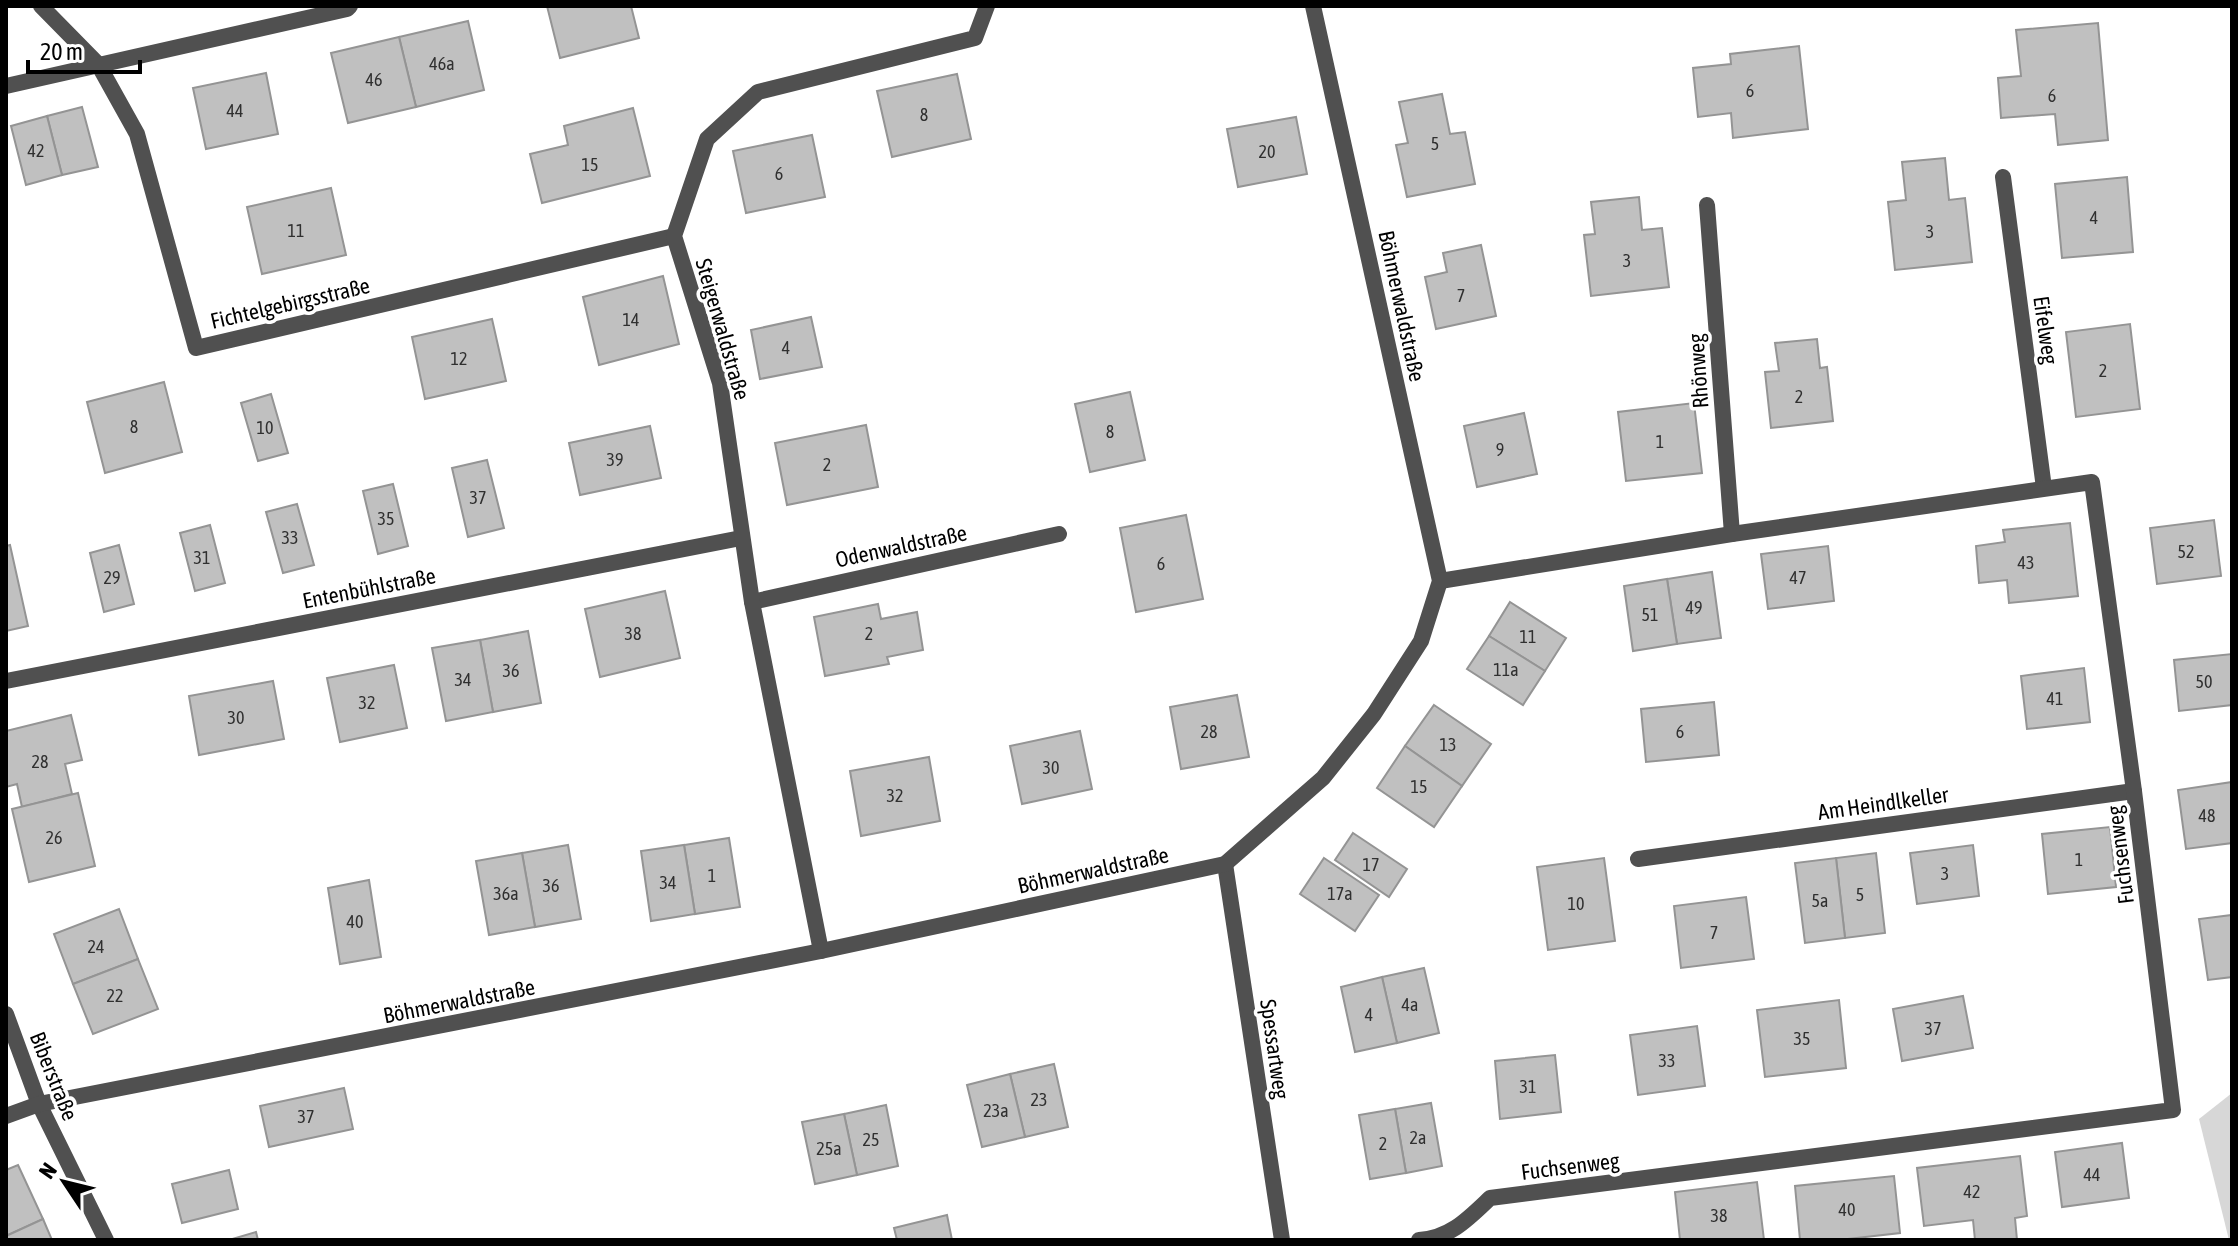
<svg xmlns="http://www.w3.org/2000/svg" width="2238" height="1246" font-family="'Asap Condensed',sans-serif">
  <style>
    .green { fill: #d7d7d7 }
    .building { fill: #c0c0c0; stroke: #949494; stroke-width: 2 }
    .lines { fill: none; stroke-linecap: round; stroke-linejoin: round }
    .street { stroke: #505050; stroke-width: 16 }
    .labels { text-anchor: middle; stroke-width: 7; stroke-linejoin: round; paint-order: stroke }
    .number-label { font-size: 18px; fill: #303030 }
    .street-label { font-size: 22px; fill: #000; stroke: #fff }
  </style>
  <rect width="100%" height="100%" fill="#fff"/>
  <!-- green -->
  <polygon class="green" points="2232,1093 2232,1240 2229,1240 2199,1119"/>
  <!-- building -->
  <g class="building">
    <polygon points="547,6 631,6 639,38 560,58"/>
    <polygon points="468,21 484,90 416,107 399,37"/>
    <polygon points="2098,23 2108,140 2058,145 2055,114 2001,118 1998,78 2021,76 2016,30"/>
    <polygon points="399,37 416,107 348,123 331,53"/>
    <polygon points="1799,46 1808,129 1733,138 1731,113 1698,117 1693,68 1731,64 1730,54"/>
    <polygon points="266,73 278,134 206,149 193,88"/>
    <polygon points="957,74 971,139 892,157 877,91"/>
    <polygon points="1442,94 1450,134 1465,132 1475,184 1407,197 1396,145 1408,143 1399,102"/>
    <polygon points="82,107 98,167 62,175 47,116"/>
    <polygon points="633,108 650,176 542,203 530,154 568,145 564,126"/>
    <polygon points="47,116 62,175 26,185 11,126"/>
    <polygon points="1296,117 1307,174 1238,187 1227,129"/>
    <polygon points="812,135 825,197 746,213 733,151"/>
    <polygon points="1945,158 1949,200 1965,198 1972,262 1895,270 1888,202 1906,200 1902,162"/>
    <polygon points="2127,177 2133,252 2062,258 2055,184"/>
    <polygon points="331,188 346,255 262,274 247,207"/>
    <polygon points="1639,197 1642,230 1662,228 1669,287 1591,296 1584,235 1595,234 1591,202"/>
    <polygon points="1481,245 1496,316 1436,329 1425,277 1447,272 1443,253"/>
    <polygon points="663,276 679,344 599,365 583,297"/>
    <polygon points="811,317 822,367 760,379 751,330"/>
    <polygon points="492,319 506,381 425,399 412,337"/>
    <polygon points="2130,324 2140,409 2076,417 2066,332"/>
    <polygon points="1817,339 1820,368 1827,367 1833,421 1771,428 1765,372 1779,371 1775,343"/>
    <polygon points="164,382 182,452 105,473 87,402"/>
    <polygon points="1130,392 1145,460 1090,472 1075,404"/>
    <polygon points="271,394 288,453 258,461 241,403"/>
    <polygon points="1694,403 1702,473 1626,481 1618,412"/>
    <polygon points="1524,413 1537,474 1477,487 1464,426"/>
    <polygon points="866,425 878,487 787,505 775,443"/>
    <polygon points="650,426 661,478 580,495 569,443"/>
    <polygon points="487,460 504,528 468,537 452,468"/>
    <polygon points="393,484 408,546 378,554 363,491"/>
    <polygon points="297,504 314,565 283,573 266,512"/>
    <polygon points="1186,515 1203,599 1136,612 1120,528"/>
    <polygon points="2214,520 2221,576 2157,584 2150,528"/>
    <polygon points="2070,523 2078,596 2009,603 2007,580 1979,583 1976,546 2005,542 2003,530"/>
    <polygon points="210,525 225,583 195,591 180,533"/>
    <polygon points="10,545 28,626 6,631 6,546"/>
    <polygon points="119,545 134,604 104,612 90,553"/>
    <polygon points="1828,546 1834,601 1768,609 1761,554"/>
    <polygon points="1712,572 1721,638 1677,644 1667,579"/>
    <polygon points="1667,579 1677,644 1633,651 1624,586"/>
    <polygon points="665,591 680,658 600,677 585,609"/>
    <polygon points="1510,602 1566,638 1545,671 1489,636"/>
    <polygon points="878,604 881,619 917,612 923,650 887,657 889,664 825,676 814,617"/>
    <polygon points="528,631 541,703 493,712 480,640"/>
    <polygon points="1489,636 1545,671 1523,705 1467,669"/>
    <polygon points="480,640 493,712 446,721 432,648"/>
    <polygon points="2232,654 2232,705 2179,711 2174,660"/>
    <polygon points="394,665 407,728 340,742 327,678"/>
    <polygon points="2084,668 2090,722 2027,729 2021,676"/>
    <polygon points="273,681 284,739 199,755 189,696"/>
    <polygon points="1237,695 1249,757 1181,769 1170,707"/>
    <polygon points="1714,702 1719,755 1646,762 1641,709"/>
    <polygon points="1434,705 1491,744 1462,786 1405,746"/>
    <polygon points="71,715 82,760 65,764 72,794 22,807 17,784 6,787 6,731"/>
    <polygon points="1080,731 1092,789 1022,804 1010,746"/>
    <polygon points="1405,746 1462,786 1434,827 1377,788"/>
    <polygon points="929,757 940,821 861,836 850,771"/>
    <polygon points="2232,782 2232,843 2186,849 2178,790"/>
    <polygon points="78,793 95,866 29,882 12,809"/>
    <polygon points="2110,827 2116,887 2048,894 2042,834"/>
    <polygon points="1353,833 1407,869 1389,897 1335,860"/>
    <polygon points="729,838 740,907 695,914 684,845"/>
    <polygon points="568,845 581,919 535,927 522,853"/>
    <polygon points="684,845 695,914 651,921 641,851"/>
    <polygon points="1973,845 1979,896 1917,904 1910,853"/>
    <polygon points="522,853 535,927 489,935 476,861"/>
    <polygon points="1876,853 1885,933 1845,938 1836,858"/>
    <polygon points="1324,858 1379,895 1355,931 1300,894"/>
    <polygon points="1604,858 1615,941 1548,950 1537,867"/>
    <polygon points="1836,858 1845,938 1805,943 1795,863"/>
    <polygon points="369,880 381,957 340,964 328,888"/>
    <polygon points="1746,897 1754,959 1681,968 1674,906"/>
    <polygon points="119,909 138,959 73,984 54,934"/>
    <polygon points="2232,915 2232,977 2208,980 2199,919"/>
    <polygon points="138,959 158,1009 93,1034 73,984"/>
    <polygon points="1424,968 1439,1033 1397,1043 1382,977"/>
    <polygon points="1382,977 1397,1043 1355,1052 1341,987"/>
    <polygon points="1963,996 1973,1048 1902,1061 1893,1009"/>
    <polygon points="1839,1000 1846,1068 1765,1077 1757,1010"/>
    <polygon points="1697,1026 1705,1086 1638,1095 1630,1035"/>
    <polygon points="1555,1055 1561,1112 1500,1119 1495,1061"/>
    <polygon points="1054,1064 1068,1127 1025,1137 1010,1074"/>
    <polygon points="1010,1074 1025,1137 982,1147 967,1085"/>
    <polygon points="344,1088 353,1129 269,1147 260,1106"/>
    <polygon points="1431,1103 1442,1166 1406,1173 1395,1109"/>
    <polygon points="886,1105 898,1166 857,1175 844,1114"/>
    <polygon points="1395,1109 1406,1173 1370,1179 1359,1115"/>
    <polygon points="844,1114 857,1175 815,1184 802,1122"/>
    <polygon points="2122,1143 2129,1198 2062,1207 2055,1152"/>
    <polygon points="2020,1156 2027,1216 2015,1218 2017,1240 1975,1240 1973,1220 1924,1226 1917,1168"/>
    <polygon points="18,1165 43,1219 6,1236 6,1170"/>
    <polygon points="229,1170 238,1209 182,1223 172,1184"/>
    <polygon points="1894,1176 1900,1233 1839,1240 1800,1240 1795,1186"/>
    <polygon points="1757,1182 1764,1240 1680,1240 1675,1192"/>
    <polygon points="947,1215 952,1240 897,1240 894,1228"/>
    <polygon points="43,1219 52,1240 6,1240 6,1236"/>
    <polygon points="256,1232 258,1240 229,1240"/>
  </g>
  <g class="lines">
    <!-- street -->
    <g class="street">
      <polyline points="41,6 98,64 137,134 196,348 674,236"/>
      <polyline points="6,86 347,9 350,6"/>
      <polyline points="2003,177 2044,488"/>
      <polyline points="1707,205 1732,534"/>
      <polyline points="752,602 1059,534"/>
      <polyline points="6,681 741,538"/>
      <polyline points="1638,859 2134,791"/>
      <polyline points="1225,864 1282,1240"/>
      <polyline points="821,951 752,602 720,383 674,236 707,139 758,92 975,38 987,6"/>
      <polyline points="6,1014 39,1104 106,1240"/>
      <polyline points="6,1116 39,1104 821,951 1225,864 1323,778 1374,714 1421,641 1440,581 1313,6"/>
      <path d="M1419,1240C1450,1238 1468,1219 1490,1198L2173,1110L2134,791L2092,482L1732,534L1440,581"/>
    </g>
  </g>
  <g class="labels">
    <!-- number labels -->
    <g class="number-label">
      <text x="442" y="70">46a</text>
      <text x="374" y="86">46</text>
      <text x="1750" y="97">6</text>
      <text x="2052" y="102">6</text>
      <text x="235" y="117">44</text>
      <text x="924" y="121">8</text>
      <text x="1435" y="150">5</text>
      <text x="36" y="157">42</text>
      <text x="1267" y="158">20</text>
      <text x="590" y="171">15</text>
      <text x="779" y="180">6</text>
      <text x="2094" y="224">4</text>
      <text x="296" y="237">11</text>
      <text x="1930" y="238">3</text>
      <text x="1627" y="267">3</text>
      <text x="1461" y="302">7</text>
      <text x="631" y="326">14</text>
      <text x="786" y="354">4</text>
      <text x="459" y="365">12</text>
      <text x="2103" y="377">2</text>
      <text x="1799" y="403">2</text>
      <text x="134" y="433">8</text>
      <text x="265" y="434">10</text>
      <text x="1110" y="438">8</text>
      <text x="1660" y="448">1</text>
      <text x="1500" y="456">9</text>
      <text x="615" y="466">39</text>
      <text x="827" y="471">2</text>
      <text x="478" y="504">37</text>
      <text x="386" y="525">35</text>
      <text x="290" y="544">33</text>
      <text x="2186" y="558">52</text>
      <text x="202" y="564">31</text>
      <text x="2026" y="569">43</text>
      <text x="1161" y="570">6</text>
      <text x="112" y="584">29</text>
      <text x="1798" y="584">47</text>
      <text x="1694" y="614">49</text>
      <text x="1650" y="621">51</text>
      <text x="633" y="640">38</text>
      <text x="869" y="640">2</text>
      <text x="1528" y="643">11</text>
      <text x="1506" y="676">11a</text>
      <text x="511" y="677">36</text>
      <text x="463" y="686">34</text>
      <text x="2204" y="688">50</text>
      <text x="2055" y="705">41</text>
      <text x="367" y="709">32</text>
      <text x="236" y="724">30</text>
      <text x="1209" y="738">28</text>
      <text x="1680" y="738">6</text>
      <text x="1448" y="751">13</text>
      <text x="40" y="768">28</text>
      <text x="1051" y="774">30</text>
      <text x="1419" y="793">15</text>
      <text x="895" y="802">32</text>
      <text x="2207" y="822">48</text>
      <text x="54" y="844">26</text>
      <text x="2079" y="866">1</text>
      <text x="1371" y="871">17</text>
      <text x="1945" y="880">3</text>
      <text x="712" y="882">1</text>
      <text x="668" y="889">34</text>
      <text x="551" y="892">36</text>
      <text x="506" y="900">36a</text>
      <text x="1340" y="900">17a</text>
      <text x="1860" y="901">5</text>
      <text x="1820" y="907">5a</text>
      <text x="1576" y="910">10</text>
      <text x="355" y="928">40</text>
      <text x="1714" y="939">7</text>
      <text x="96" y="953">24</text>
      <text x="115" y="1002">22</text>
      <text x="1410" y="1011">4a</text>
      <text x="1369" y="1021">4</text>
      <text x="1933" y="1035">37</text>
      <text x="1802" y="1045">35</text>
      <text x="1667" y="1067">33</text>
      <text x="1528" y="1093">31</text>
      <text x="1039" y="1106">23</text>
      <text x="996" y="1117">23a</text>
      <text x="306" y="1123">37</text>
      <text x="1418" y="1144">2a</text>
      <text x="871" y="1146">25</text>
      <text x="1383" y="1150">2</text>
      <text x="829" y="1155">25a</text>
      <text x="2092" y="1181">44</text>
      <text x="1972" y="1198">42</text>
      <text x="1847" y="1216">40</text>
      <text x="1719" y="1222">38</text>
    </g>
    <!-- street labels -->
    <g class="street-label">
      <text transform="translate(290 303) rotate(-13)" y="8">Fichtelgebirgsstraße</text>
      <text transform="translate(1402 306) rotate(78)" y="8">Böhmerwaldstraße</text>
      <text transform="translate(723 329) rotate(74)" y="8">Steigerwaldstraße</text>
      <text transform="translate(2046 330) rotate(82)" y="8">Eifelweg</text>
      <text transform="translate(1698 371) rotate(-94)" y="8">Rhönweg</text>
      <text transform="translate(901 546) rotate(-12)" y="8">Odenwaldstraße</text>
      <text transform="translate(369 588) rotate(-11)" y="8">Entenbühlstraße</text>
      <text transform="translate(1883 803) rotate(-8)" y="8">Am Heindlkeller</text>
      <text transform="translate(2120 855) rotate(-97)" y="8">Fuchsenweg</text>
      <text transform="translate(1093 870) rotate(-12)" y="8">Böhmerwaldstraße</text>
      <text transform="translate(459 1001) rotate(-11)" y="8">Böhmerwaldstraße</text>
      <text transform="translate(1275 1049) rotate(82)" y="8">Spessartweg</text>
      <text transform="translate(54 1076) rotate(68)" y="8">Biberstraße</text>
      <text transform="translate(1570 1166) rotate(-7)" y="8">Fuchsenweg</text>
    </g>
  </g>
  <!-- border -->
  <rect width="2238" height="1246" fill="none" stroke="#000000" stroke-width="16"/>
  <!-- north arrow -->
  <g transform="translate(64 1182) rotate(305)" stroke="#ffffff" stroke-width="6" paint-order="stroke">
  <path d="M0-6L14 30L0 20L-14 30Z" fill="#000000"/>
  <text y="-12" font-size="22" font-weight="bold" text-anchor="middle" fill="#000000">N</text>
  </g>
  <!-- scale -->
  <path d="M28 60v12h112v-12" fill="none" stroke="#000000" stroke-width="4"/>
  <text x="40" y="60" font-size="24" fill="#000000" stroke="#ffffff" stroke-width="6" paint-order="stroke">20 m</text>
</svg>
